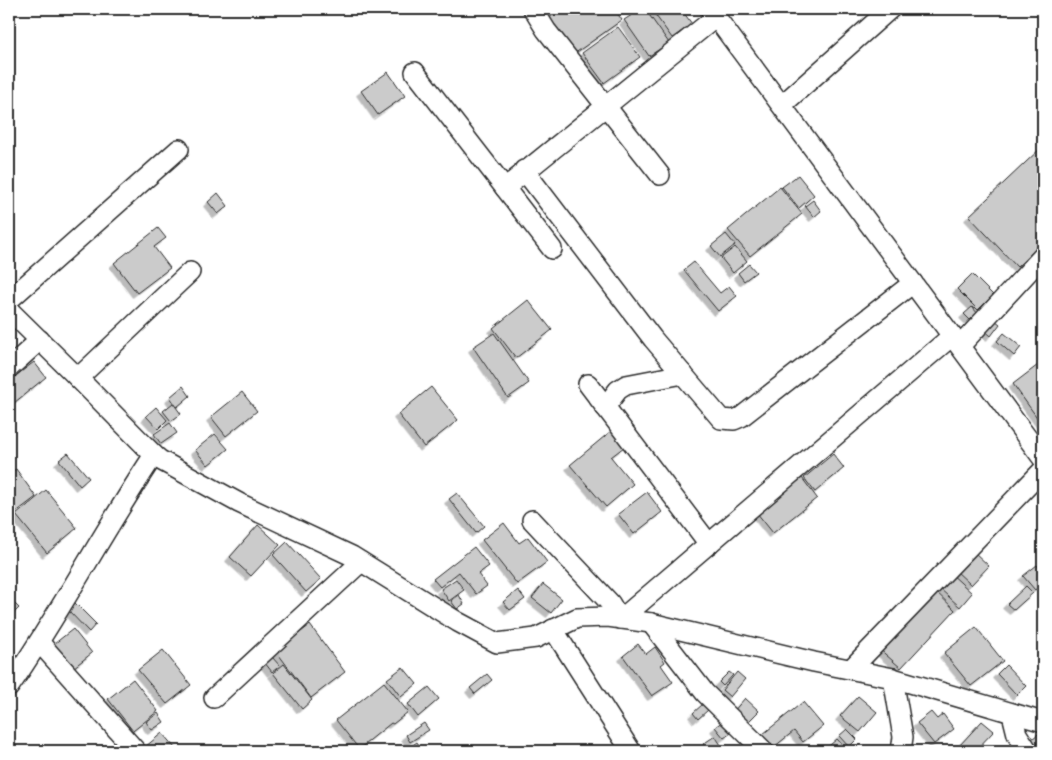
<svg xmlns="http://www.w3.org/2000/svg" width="1052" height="760" font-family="'Shantell Sans',sans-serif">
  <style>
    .building { fill: #cbcbcb; stroke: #2b2b2b; filter: url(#shadow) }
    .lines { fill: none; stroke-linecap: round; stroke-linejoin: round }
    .minor-casing { stroke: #2b2b2b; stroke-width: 22 }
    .minor { stroke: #fff; stroke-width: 19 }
  </style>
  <defs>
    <filter id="shadow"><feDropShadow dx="-4.5" dy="4.5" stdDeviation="0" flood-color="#0004"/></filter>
  </defs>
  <rect width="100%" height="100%" fill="#fff"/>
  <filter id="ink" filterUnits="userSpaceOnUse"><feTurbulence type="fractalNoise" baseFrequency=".02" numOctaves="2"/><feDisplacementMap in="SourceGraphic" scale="10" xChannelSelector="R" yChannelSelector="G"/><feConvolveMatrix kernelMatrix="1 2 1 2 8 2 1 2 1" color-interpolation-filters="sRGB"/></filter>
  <g filter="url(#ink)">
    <!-- building -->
    <g class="building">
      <polygon points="562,9 614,9 622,20 574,54 549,18"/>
      <polygon points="641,9 645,9 669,43 649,56 624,20"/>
      <polygon points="651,9 681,9 692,24 672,38"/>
      <polygon points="618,27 640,57 604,83 582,53"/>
      <polygon points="388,72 405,96 378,115 361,91"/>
      <polygon points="1043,146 1043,242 1017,267 969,216"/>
      <polygon points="798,175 814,195 799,208 782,187"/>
      <polygon points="780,187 802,214 750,256 728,230"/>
      <polygon points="218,193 228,206 218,214 208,202"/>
      <polygon points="813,200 821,211 814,217 805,206"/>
      <polygon points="158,228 166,238 154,247 170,268 137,293 114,263"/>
      <polygon points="726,234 735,245 720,257 711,246"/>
      <polygon points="735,247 747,261 733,273 721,258"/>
      <polygon points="694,262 720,293 729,286 737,296 718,311 684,270"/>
      <polygon points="749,264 756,272 744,281 738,273"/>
      <polygon points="972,274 993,295 978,310 957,289"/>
      <polygon points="528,300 552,330 516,358 493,328"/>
      <polygon points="972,307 979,315 972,322 964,314"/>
      <polygon points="991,317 1000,324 991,336 982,328"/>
      <polygon points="494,333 529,383 508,398 473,347"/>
      <polygon points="1004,333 1021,347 1014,356 997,341"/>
      <polygon points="34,362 46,377 9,407 9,381"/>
      <polygon points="1038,365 1043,372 1043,422 1041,423 1013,384"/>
      <polygon points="183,386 190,396 177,407 170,397"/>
      <polygon points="431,387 458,420 424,447 398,414"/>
      <polygon points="242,392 257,411 226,436 211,417"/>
      <polygon points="173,403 181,414 171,421 163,411"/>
      <polygon points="156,407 167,420 158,429 146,416"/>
      <polygon points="170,423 177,433 161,444 154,434"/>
      <polygon points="611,431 624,447 611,457 633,484 606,507 570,465"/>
      <polygon points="215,434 228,449 208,465 195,450"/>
      <polygon points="68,453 89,478 80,486 59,460"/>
      <polygon points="833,454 844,468 815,492 804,478"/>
      <polygon points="16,469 36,497 15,513 9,504 9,474"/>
      <polygon points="802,478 817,498 773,533 757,513"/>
      <polygon points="46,490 77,528 47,553 16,515"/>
      <polygon points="647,492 662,512 634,534 618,514"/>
      <polygon points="457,493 484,526 476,533 449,499"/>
      <polygon points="504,523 519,543 528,537 547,562 517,584 482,540"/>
      <polygon points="258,525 280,545 251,576 230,557"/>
      <polygon points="287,542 321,579 306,592 273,555"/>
      <polygon points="474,547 489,566 478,574 487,586 476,594 459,572 440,587 433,579"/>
      <polygon points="973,551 989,566 971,585 955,570"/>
      <polygon points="1037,565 1043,573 1043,583 1035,590 1023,576"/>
      <polygon points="950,573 972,593 960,607 938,587"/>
      <polygon points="456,579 464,590 449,601 441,589"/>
      <polygon points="543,584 562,599 551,613 532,598"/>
      <polygon points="1026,586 1033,593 1014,610 1007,604"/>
      <polygon points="932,588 955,610 901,668 877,647"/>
      <polygon points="518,590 525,599 510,610 503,602"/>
      <polygon points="459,595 464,604 457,609 451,601"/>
      <polygon points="9,598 19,608 9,618"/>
      <polygon points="75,603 96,624 89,632 68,610"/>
      <polygon points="310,625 345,672 311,698 276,651"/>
      <polygon points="976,627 1003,661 971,686 944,653"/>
      <polygon points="73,629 92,653 73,668 54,644"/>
      <polygon points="638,644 646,654 655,647 665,662 661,665 673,682 652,696 623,656"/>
      <polygon points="163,650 191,685 167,704 138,670"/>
      <polygon points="272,657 280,666 272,672 265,663"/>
      <polygon points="284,664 312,700 302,709 273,673"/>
      <polygon points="1006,665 1026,686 1017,695 997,674"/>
      <polygon points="403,667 417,684 401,697 387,679"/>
      <polygon points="729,672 733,675 723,686 719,682"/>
      <polygon points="737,672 745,679 730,697 722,690"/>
      <polygon points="487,674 492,680 475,694 470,688"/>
      <polygon points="133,679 158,711 133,731 108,699"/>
      <polygon points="384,682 408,712 393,724 391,723 359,749 336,720"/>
      <polygon points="429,687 439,699 418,717 408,704"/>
      <polygon points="858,696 877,712 860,732 840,716"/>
      <polygon points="745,698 759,711 746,724 733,712"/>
      <polygon points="803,702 823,726 803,742 794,731 769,751 758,738"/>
      <polygon points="703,704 708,710 698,719 693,713"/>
      <polygon points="931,712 937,719 943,714 954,729 934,744 917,723"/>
      <polygon points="158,713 164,722 152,730 146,722"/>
      <polygon points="723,721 731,733 724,738 715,727"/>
      <polygon points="982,721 994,731 975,751 965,751 959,746"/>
      <polygon points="424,723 429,730 410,742 406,735"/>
      <polygon points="847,729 857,739 849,747 839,736"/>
      <polygon points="1043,730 1043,751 1033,751 1027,743"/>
      <polygon points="162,733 175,748 172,751 149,751 145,747"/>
      <polygon points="715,736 725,751 708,751 703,744"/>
      <polygon points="837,739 848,751 823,751"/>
      <polygon points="417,742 423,751 404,751"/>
    </g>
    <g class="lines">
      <defs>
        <g id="minor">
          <polyline points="533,9 546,30 660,175"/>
          <polyline points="710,9 1043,459"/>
          <polyline points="415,72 505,188 716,17"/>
          <polyline points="782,105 890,9"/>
          <polyline points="524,170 653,339 721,419 734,420 741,417 913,283"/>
          <polyline points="505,188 552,249"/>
          <polyline points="9,300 179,149"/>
          <polyline points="9,310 71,371 154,455"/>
          <polyline points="960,346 1043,256"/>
          <polyline points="9,368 40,340"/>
          <polyline points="78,378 190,272"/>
          <polyline points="588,384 709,544"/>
          <polyline points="605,407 618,390 626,385 683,374"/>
          <polyline points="532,520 610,603 619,618"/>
          <polyline points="621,619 952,336"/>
          <polyline points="651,623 705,693 764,751"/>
          <polyline points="553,629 631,751"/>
          <polyline points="40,643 136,751"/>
          <polyline points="851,669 1043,470"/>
          <polyline points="893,678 903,737 901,751"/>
          <path d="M9,687C61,612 103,531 154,455L160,460L239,503L352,556L458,622L497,643L536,638L577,618L608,617L651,623L814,662L893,678L1043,722"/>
          <polyline points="214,698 361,562"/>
          <polyline points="1012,714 1017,734 1028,751"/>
        </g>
      </defs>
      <!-- minor casing -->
      <use href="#minor" class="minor-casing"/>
      <!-- minor -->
      <use href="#minor" class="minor"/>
    </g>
  </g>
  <!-- margin -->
  <rect width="1052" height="760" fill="none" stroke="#fff" stroke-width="30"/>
  <rect x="15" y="15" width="1022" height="730" fill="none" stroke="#2b2b2b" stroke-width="2" filter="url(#ink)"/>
</svg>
